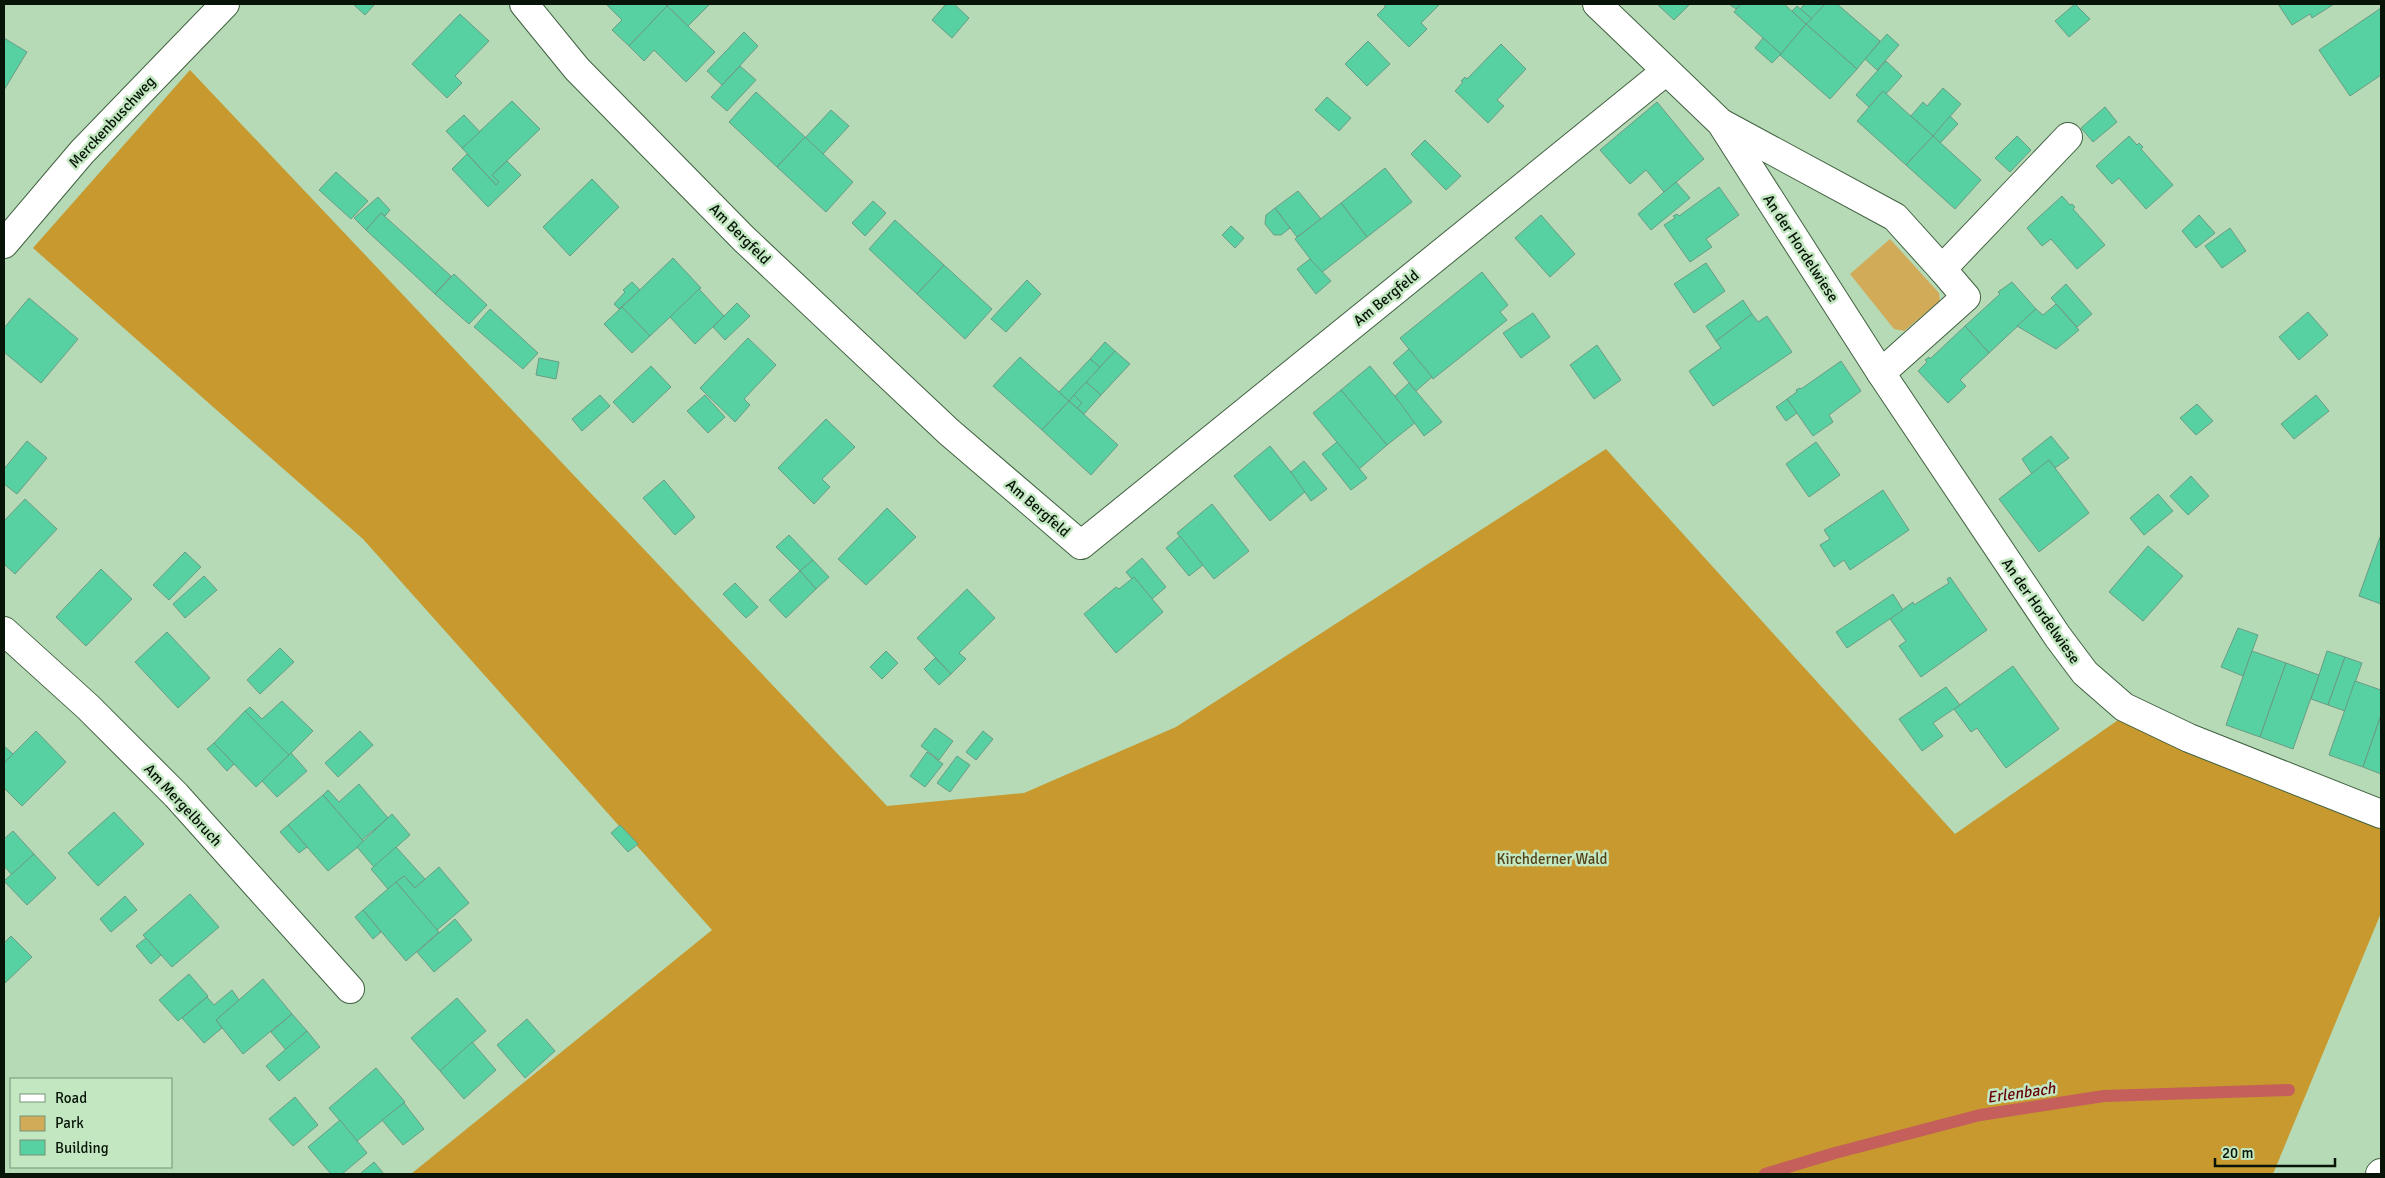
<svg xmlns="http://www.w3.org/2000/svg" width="2385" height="1178" font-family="Signika,sans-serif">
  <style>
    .green { fill: #d2ab59 }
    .forest { fill: #c7992e }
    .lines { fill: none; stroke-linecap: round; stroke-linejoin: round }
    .stream { stroke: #c45f5b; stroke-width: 12 }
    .building { fill: #58d1a2; stroke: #6a9c85 }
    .minor-casing { stroke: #416141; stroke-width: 30 }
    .minor { stroke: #fff; stroke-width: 28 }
    .labels { text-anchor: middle; stroke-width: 5; stroke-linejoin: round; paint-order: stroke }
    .street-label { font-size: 15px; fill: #071407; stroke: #c2e7c1 }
    .park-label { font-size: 15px; fill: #554217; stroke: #c2e7c1 }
    .water-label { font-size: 16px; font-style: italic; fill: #65020d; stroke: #c2e7c1 }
  </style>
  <rect width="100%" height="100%" fill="#b6dab5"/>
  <!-- green -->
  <polygon class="green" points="1890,239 1939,293 1940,301 1904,331 1894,329 1850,274"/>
  <!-- forest -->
  <polygon class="forest" points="190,70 887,806 1024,793 1176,727 1606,449 1955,834 2121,718 2381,829 2381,913 2273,1174 411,1174 712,930 363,539 33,248"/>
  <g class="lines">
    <!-- stream -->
    <polyline class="stream" points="1765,1174 1835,1153 1980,1115 2104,1096 2289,1090"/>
  </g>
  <!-- building -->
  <g class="building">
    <polygon points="353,4 375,4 365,15"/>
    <polygon points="606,4 665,4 667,6 629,46 612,30 622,20"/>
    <polygon points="669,4 710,4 688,26 667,6"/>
    <polygon points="946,4 954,4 969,18 952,38 932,20"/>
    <polygon points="1385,4 1440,4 1421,23 1427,29 1409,47 1377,15 1385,7"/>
    <polygon points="1657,4 1690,4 1674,20"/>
    <polygon points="1729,4 1741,4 1736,9"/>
    <polygon points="1741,4 1784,4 1806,24 1781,54 1734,12"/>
    <polygon points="1805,4 1825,4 1812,19 1800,9"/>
    <polygon points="1825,4 1837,4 1880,41 1857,69 1806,24"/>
    <polygon points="2075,4 2090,19 2069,37 2055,21"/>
    <polygon points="2278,4 2334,4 2312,18 2310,14 2292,25"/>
    <polygon points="667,6 715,52 686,82 654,50 644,61 629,46"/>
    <polygon points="1797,6 1812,19 1806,24 1792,11"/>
    <polygon points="2381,8 2381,75 2350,96 2319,50"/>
    <polygon points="460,14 489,41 455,76 462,83 447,98 412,64"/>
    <polygon points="1806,24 1857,69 1830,99 1780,55"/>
    <polygon points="744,32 758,46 722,85 707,71"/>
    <polygon points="1887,34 1899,45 1877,70 1865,59"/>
    <polygon points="4,38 27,52 4,90"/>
    <polygon points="1763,38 1781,54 1772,63 1755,48"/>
    <polygon points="1368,41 1390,64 1367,86 1345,64"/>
    <polygon points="1501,44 1526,69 1497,100 1504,106 1488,123 1455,91 1463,82 1461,81 1465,77 1467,79"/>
    <polygon points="1886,61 1902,76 1886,94 1883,91 1869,107 1856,95"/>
    <polygon points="740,66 756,80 727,111 711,97"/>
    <polygon points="1943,88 1961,104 1933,136 1911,116 1923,102 1927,106"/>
    <polygon points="1883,91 1933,136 1906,165 1857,121"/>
    <polygon points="756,92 805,137 777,167 729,122"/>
    <polygon points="1327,97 1351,118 1339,131 1315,110"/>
    <polygon points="512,101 540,129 492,175 499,182 496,185 462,148"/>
    <polygon points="1657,102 1704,159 1664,192 1646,170 1630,184 1600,150"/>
    <polygon points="2105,107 2117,122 2093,142 2081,128"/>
    <polygon points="831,110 849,126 823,154 805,138"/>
    <polygon points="464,115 480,132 462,148 446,131"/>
    <polygon points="1950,116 1958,124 1940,143 1933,136"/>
    <polygon points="1933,136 1981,180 1955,209 1906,165"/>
    <polygon points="2017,136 2031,150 2010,172 1995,158"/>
    <polygon points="2129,136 2137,145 2139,143 2143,147 2141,149 2173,185 2146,209 2119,178 2112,184 2096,166"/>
    <polygon points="805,137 853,182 826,212 777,167"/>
    <polygon points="1425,140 1461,176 1446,190 1411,154"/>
    <polygon points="467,154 496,185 499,182 492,175 507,161 521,175 488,207 452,169"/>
    <polygon points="1385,168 1412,202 1367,237 1341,203"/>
    <polygon points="336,172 368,201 351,219 319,190"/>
    <polygon points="592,179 619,207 570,256 543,227"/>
    <polygon points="1676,182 1690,198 1651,230 1638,214"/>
    <polygon points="1719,187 1739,215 1706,239 1712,247 1690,262 1664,225 1675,218 1673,216 1677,214 1679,216"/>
    <polygon points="1298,191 1321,219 1297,237 1275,208"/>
    <polygon points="2062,196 2070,205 2072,204 2075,207 2073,209 2105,245 2077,269 2051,239 2042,246 2027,228"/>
    <polygon points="378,197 390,210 385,216 381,213 366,230 354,218"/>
    <polygon points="873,201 886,213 865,236 852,223"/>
    <polygon points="1341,203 1367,237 1321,273 1295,239"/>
    <polygon points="1275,208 1290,228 1281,235 1274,235 1265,224 1266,215"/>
    <polygon points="381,213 451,276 435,294 366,230"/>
    <polygon points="1541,215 1575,254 1550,277 1515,238"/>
    <polygon points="2199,215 2215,233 2196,248 2182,231"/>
    <polygon points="895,220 944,265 917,294 869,249"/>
    <polygon points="1231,226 1244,238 1235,248 1222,235"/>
    <polygon points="2230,228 2246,251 2222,268 2205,246"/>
    <polygon points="673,258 701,288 650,336 622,307"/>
    <polygon points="1310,259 1331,281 1316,294 1297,269"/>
    <polygon points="1706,263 1725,291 1694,313 1674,284"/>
    <polygon points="944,265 992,309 965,339 917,294"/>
    <polygon points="1482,272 1508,305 1500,312 1507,320 1433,379 1400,338"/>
    <polygon points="454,274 487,305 469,324 435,294"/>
    <polygon points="1027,280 1041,294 1006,332 991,319"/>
    <polygon points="632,282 640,290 619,309 614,304 625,292 623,290"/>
    <polygon points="2012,282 2036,309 1989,353 1965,326 2000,294 1998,292"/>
    <polygon points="2066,284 2092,314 2077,327 2051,298"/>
    <polygon points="699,289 724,316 695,344 670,317"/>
    <polygon points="29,298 78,339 41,383 4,352 4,328"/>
    <polygon points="1743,300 1752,314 1716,341 1706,326"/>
    <polygon points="737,303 750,316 725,340 713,327"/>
    <polygon points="2056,304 2079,330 2056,349 2017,326 2036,309 2043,315"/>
    <polygon points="622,307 650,336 632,353 604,324"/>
    <polygon points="490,309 538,353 523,369 474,327"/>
    <polygon points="2308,312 2328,335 2299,360 2279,337"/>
    <polygon points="1533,313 1550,337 1521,358 1503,333"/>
    <polygon points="1752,314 1758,322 1767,316 1792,352 1713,406 1689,371 1721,348 1716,341"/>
    <polygon points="1965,326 1989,353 1960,380 1966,386 1948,403 1918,371 1927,362 1925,360 1929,357 1930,359"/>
    <polygon points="748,338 776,365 744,399 750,405 735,422 700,388"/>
    <polygon points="1105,342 1115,351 1100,367 1090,359"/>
    <polygon points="1597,345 1621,380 1594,399 1570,365"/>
    <polygon points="1409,349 1432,377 1416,391 1393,363"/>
    <polygon points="1115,351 1130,364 1101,395 1086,382"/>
    <polygon points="1020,357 1069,401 1042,430 993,386"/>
    <polygon points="539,358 559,362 556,379 536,375"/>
    <polygon points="1090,359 1100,367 1069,401 1059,392"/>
    <polygon points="1841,361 1861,391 1829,415 1833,422 1813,436 1787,399 1797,392 1796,390 1800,388 1801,389"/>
    <polygon points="651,366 671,387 633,423 613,402"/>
    <polygon points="1370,366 1416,422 1387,445 1341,390"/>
    <polygon points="1086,382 1101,395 1084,414 1077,408 1082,403 1074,395"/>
    <polygon points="1409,383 1442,422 1424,436 1395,396"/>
    <polygon points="1341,390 1387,445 1359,469 1313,413"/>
    <polygon points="600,395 610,406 582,431 572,419"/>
    <polygon points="705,395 725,417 708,433 687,411"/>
    <polygon points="1074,395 1082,403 1077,408 1069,401"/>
    <polygon points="2316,395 2329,411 2294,439 2281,424"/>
    <polygon points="1787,399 1797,413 1786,421 1776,407"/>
    <polygon points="1069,401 1118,445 1091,475 1042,430"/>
    <polygon points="2197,404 2213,421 2196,435 2180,418"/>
    <polygon points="826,419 855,447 822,479 830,487 814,504 778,468"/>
    <polygon points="2051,436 2069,458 2055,468 2049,460 2032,474 2022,459"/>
    <polygon points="27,441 47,458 17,494 4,484 4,469"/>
    <polygon points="1337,442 1367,478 1351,490 1322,454"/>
    <polygon points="1816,442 1840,475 1809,497 1786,464"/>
    <polygon points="1270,446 1306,491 1270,521 1234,476"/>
    <polygon points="2049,460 2089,513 2039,552 1999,499"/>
    <polygon points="1304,461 1327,489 1311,501 1291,472"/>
    <polygon points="2191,476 2209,496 2188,515 2170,496"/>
    <polygon points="664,480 695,517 675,535 643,498"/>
    <polygon points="1883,490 1909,530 1850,570 1844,560 1834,567 1820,545 1830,539 1824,530"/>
    <polygon points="2158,494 2173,511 2144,535 2130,518"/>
    <polygon points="25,499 57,529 15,574 4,564 4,521"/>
    <polygon points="1212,504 1249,551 1214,579 1177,533"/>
    <polygon points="887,508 916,537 866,585 838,559"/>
    <polygon points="789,535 813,560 800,571 776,547"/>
    <polygon points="1180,536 1203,565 1189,576 1166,548"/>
    <polygon points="2380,537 2381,538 2381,604 2359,596"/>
    <polygon points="2148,546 2183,576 2143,621 2109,592"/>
    <polygon points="185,552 201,567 169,600 153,585"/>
    <polygon points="1142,558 1166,587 1152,599 1134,577 1132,579 1126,572"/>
    <polygon points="813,560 829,577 816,589 800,571"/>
    <polygon points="101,569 132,599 86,646 56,617"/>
    <polygon points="800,571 816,589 786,618 769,600"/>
    <polygon points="204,576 217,590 185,618 173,604"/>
    <polygon points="1134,577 1163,612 1116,653 1084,614 1116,587 1119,589"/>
    <polygon points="1950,577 1987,630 1921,677 1899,646 1906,641 1890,619 1913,602 1914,605 1949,583 1947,579"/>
    <polygon points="735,583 758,607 746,618 723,594"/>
    <polygon points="967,589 995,618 959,653 966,659 951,674 917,638"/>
    <polygon points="1893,594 1903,610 1847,648 1836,632"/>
    <polygon points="2238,628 2258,635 2243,676 2221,667"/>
    <polygon points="167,632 210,678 178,708 135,662"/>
    <polygon points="280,648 294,662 260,694 247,680"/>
    <polygon points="886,651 898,663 882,679 870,667"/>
    <polygon points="2252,651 2286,663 2260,737 2226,725"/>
    <polygon points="2327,651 2345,657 2328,705 2311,699"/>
    <polygon points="2345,657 2362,663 2345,711 2328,705"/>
    <polygon points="935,658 951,674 939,685 924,669"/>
    <polygon points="2286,663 2319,675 2293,749 2260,737"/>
    <polygon points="2013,666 2059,729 2006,768 1977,728 1971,732 1954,709"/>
    <polygon points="2355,681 2381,690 2381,715 2363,767 2329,755"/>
    <polygon points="1946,687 1960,705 1933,723 1943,736 1922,751 1899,719"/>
    <polygon points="282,701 313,731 289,755 245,711 250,707 262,719"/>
    <polygon points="245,711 289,755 256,787 214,743"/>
    <polygon points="2381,715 2381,774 2363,767"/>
    <polygon points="935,728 953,741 939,760 921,746"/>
    <polygon points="36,731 66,762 22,806 4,788 4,763"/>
    <polygon points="360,731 373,745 338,777 325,763"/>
    <polygon points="983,731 993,739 976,760 966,752"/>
    <polygon points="214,743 234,764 227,771 207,749"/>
    <polygon points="4,746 13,754 4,763"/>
    <polygon points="927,752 943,764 925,787 910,776"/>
    <polygon points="291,753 307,771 277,797 262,781"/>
    <polygon points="957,756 970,765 950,792 937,783"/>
    <polygon points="359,784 388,818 362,840 323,795 328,790 339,802"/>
    <polygon points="323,795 364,842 328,871 288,825"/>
    <polygon points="114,812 144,844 98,886 68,853"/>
    <polygon points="392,814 410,835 374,867 357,847"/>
    <polygon points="288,825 307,847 299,853 280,832"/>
    <polygon points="620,825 638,844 628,852 611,833"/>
    <polygon points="13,831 34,854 12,875 4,866 4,839"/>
    <polygon points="396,847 425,879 415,888 404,876 388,889 371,869"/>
    <polygon points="34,854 56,878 27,905 4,881"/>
    <polygon points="439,867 469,903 437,930 396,882 404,876 415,888"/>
    <polygon points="396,882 439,932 406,961 363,910"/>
    <polygon points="190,894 219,927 172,967 143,935"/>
    <polygon points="125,896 137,910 111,932 100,919"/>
    <polygon points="363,910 381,932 373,939 355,917"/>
    <polygon points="455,919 472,940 434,972 417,952"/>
    <polygon points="11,936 32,957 4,984 4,943"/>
    <polygon points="146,938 161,955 151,964 136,946"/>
    <polygon points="189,974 208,996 178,1021 159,1000"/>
    <polygon points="263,979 292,1014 243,1054 216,1020"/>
    <polygon points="232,990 239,1000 216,1020 222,1028 204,1043 182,1018 207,997 214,1005"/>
    <polygon points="457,998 486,1031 440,1071 411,1038"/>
    <polygon points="292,1014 307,1031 286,1050 271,1032"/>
    <polygon points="527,1019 555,1051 525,1078 497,1045"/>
    <polygon points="307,1031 320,1047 279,1081 266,1066"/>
    <polygon points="472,1042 496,1070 464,1099 440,1071"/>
    <polygon points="376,1068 405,1102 357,1141 329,1108"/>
    <polygon points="295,1097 318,1125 293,1146 269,1119"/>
    <polygon points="404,1103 424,1129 403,1145 382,1120"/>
    <polygon points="340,1120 367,1153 342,1174 331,1174 308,1147"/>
    <polygon points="374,1162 384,1174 361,1174 361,1173"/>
  </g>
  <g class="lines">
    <defs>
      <g id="minor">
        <polyline points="524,4 577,69 744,239 949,432 1081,545 1666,71"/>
        <polyline points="1597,4 1721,123 1881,373 2058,637 2085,673 2124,707 2189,738 2381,814"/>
        <polyline points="1723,124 1895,217 1942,269 2068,137"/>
        <polyline points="4,244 82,152 225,4"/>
        <polyline points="1881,373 1966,297 1942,269"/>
        <polyline points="4,631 88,707 176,795 350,989"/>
        <polyline points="2380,1174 2381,1173"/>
      </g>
    </defs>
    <!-- minor casing -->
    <use href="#minor" class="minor-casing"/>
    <!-- minor -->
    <use href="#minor" class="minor"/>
  </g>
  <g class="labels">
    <!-- street labels -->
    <g class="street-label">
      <text transform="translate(112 122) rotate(-47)" y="5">Merckenbuschweg</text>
      <text transform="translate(740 234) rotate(45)" y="5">Am Bergfeld</text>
      <text transform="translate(1801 248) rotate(57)" y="5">An der Hordelwiese</text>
      <text transform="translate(1386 298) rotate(-39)" y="5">Am Bergfeld</text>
      <text transform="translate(1038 508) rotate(41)" y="5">Am Bergfeld</text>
      <text transform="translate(2041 611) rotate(55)" y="5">An der Hordelwiese</text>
      <text transform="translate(183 805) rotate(47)" y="5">Am Mergelbruch</text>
    </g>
    <!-- park labels -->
    <g class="park-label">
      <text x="1552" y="864">Kirchderner Wald</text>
    </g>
    <!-- water labels -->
    <g class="water-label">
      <text transform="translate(2021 1092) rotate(-8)" y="6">Erlenbach</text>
    </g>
  </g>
  <!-- border -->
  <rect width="2385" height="1178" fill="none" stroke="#071407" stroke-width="10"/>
  <!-- legend -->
  <rect x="10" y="1078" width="162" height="90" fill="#c2e7c1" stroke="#779377"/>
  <rect x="20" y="1094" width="25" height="8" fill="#ffffff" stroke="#779377"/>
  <text x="55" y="1103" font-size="15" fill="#071407">Road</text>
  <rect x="20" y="1116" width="25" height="15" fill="#d2ab59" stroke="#779377"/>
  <text x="55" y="1128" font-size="15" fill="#071407">Park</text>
  <rect x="20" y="1140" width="25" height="15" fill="#58d1a2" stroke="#779377"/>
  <text x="55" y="1153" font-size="15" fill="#071407">Building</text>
  <!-- scale -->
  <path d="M2215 1158v8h120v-8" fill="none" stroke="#071407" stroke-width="2.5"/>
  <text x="2222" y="1158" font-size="15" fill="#071407" stroke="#c2e7c1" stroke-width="4" paint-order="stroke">20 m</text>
</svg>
